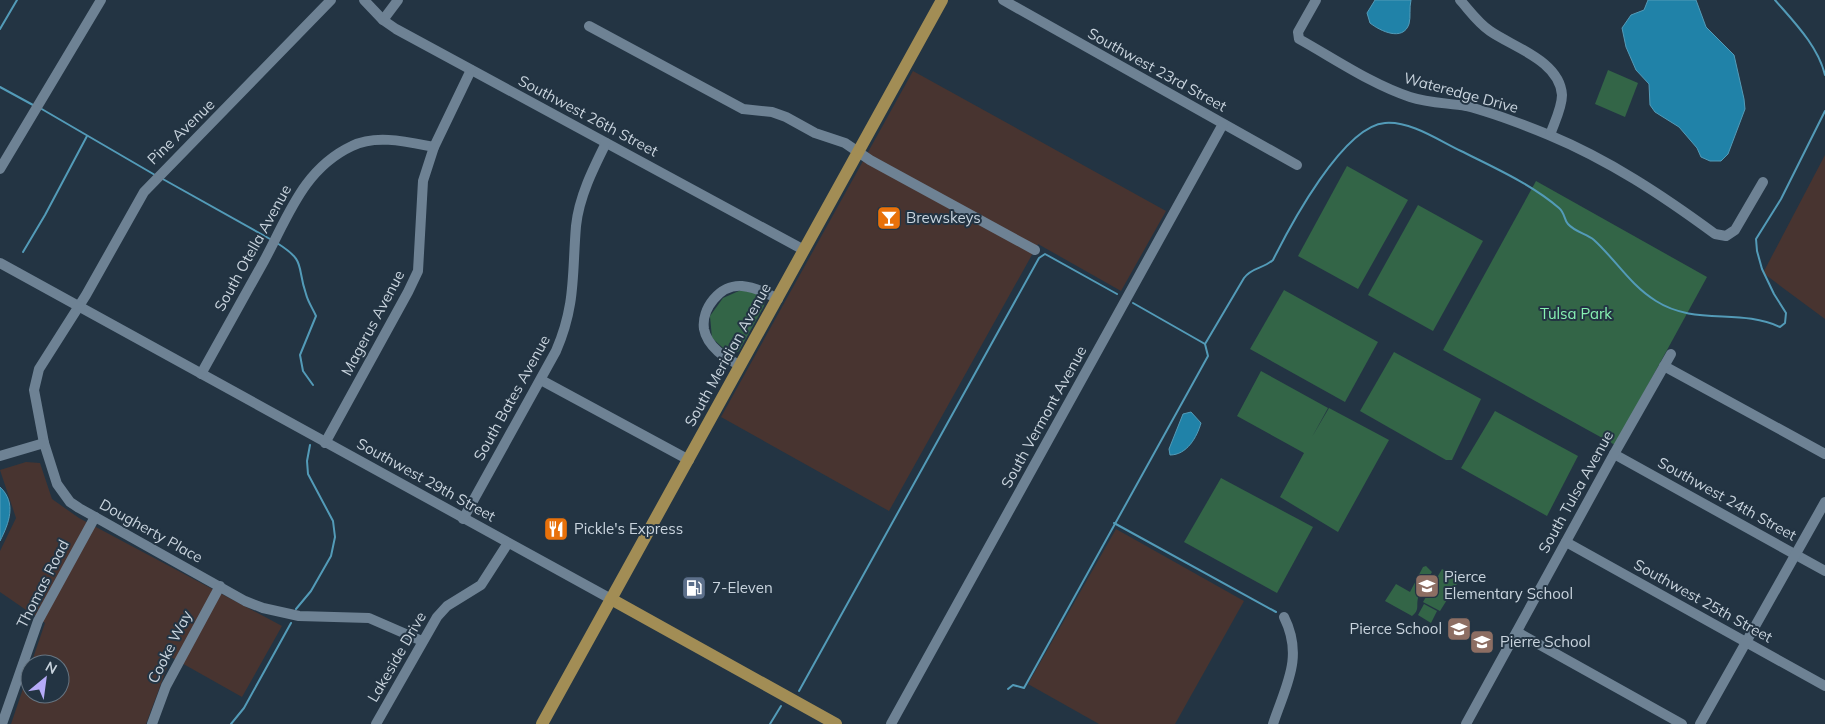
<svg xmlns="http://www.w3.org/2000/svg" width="1825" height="724" font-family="Mulish,sans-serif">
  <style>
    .industrial { fill: #483430 }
    .green { fill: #336547 }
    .water { fill: #2082a8; stroke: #539bb8 }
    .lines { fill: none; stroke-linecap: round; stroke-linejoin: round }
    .stream { stroke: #539bb8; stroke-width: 2 }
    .minor { stroke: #6e8294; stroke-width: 10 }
    .major { stroke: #a28d55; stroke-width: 12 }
    .labels { text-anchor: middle; stroke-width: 4; stroke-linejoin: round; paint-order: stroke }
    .street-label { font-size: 15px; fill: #c9d4de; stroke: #233443 }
    .poi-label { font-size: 15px; fill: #c9d4de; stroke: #233443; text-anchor: start }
    .park-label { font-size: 15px; fill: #87f1b2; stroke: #233443 }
  </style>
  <rect width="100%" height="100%" fill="#233443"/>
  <!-- industrial -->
  <g class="industrial">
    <polygon points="913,71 1166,211 1121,291 1038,244 889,511 721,417"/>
    <polygon points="1825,155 1825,319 1763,273"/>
    <polygon points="26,462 40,463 52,499 79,518 282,626 242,697 171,657 146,724 11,724 30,668 30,694 60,694 60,664 31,664 45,623 0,592 0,551 16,518 0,470"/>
    <polygon points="1116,529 1244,601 1175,724 1099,724 1028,684"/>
  </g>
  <!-- green -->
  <g class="green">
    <polygon points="1608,70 1638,83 1625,117 1595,104"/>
    <polygon points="1347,166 1408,200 1358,289 1298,256"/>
    <polygon points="1536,181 1707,277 1615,445 1443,350"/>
    <polygon points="1418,205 1483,241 1433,331 1368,295"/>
    <path d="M741,290C750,290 759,292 765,300L764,306L739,351L731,355L712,338L710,316L723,298Z"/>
    <polygon points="1284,290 1378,342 1345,402 1250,349"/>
    <polygon points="1394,352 1481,399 1452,460 1446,460 1360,411"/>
    <polygon points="1261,371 1328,408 1312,437 1329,408 1389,440 1338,532 1280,497 1304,453 1237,416"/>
    <polygon points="1495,411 1578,456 1547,516 1461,468"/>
    <polygon points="1221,478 1313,527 1277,593 1184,542"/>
    <path d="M1426,566L1432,572C1428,579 1419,589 1418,598C1416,606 1420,610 1412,616L1385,601L1396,584L1410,592L1423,567Z"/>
    <polygon points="1442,569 1460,579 1440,611 1423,602"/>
    <polygon points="1424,604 1437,611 1431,623 1418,615"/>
  </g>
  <!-- water -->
  <g class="water">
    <path d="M1375,0H1411C1409,8 1411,17 1409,24C1403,42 1380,31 1370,23L1367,13Z"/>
    <polygon points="1648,0 1696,0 1706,27 1734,55 1744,99 1745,109 1728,154 1721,161 1710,161 1701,157 1697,148 1679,127 1655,112 1650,105 1649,84 1636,70 1626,47 1622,28 1631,15 1644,10"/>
    <path d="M1191,412L1201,423C1197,437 1187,455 1170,455L1169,449L1183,414Z"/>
    <path d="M0,487C17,503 9,523 0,541Z"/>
  </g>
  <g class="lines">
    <!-- stream -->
    <g class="stream">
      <path d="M1775,0C1794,22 1818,46 1825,75"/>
      <polyline points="0,29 17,0"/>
      <polyline points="0,87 33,105"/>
      <polyline points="40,108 155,175"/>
      <polyline points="161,178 270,239"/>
      <path d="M277,243C307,262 296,265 306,294C308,302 313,309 316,316L300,355L303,371L313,385"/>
      <polyline points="23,252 45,215 87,136"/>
      <polyline points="1133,303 1205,344"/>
      <polyline points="1114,523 1276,612"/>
      <polyline points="296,609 311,591 331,556 335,537 333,521 308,474 307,461 310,445"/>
      <path d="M1008,689L1013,685L1024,688L1208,356L1205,344L1244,278C1252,267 1263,269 1273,260C1290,226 1343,126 1385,123C1411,121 1438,140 1461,151C1495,168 1531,184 1559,208C1565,213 1564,220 1568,224C1575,232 1587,234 1594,240C1616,260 1630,285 1656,301C1695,326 1740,308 1780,327L1785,323L1786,313L1774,294L1762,269L1757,251L1756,239L1781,199L1825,111"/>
      <polyline points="799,691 1039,258 1045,254 1117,294"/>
      <polyline points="231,724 244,708 291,623"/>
      <polyline points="770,724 781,706"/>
    </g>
    <!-- minor -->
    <g class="minor">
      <polyline points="331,0 144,192 86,295 39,369 34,390 44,443 57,484 70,502 79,508 245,601 263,608 299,616 369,618 422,641"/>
      <polyline points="364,0 383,20 396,29 804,250"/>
      <polyline points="1003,0 1297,165"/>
      <path d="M1316,0L1298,32L1299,39C1335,59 1371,84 1410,97C1428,103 1448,103 1466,106C1494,113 1522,124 1549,135C1609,160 1662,195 1715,234L1726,236L1735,230L1763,182"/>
      <path d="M1460,0C1469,10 1478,23 1490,31C1513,47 1560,61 1562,95C1562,108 1554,123 1550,135"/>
      <polyline points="383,20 398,0"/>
      <polyline points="589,26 743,109 772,112 786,117 815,133 845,143 870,160 1035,250"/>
      <polyline points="0,169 101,0"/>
      <polyline points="0,263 611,599"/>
      <path d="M741,365C726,360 707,346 704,329C701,309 720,284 742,286C754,287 767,293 778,299"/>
      <polyline points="1664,366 1825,454"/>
      <path d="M201,374C222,336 243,299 264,261C288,217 303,169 352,146C376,134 408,142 434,147"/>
      <polyline points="541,380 689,460"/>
      <polyline points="325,443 408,292 418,271 423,181 434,147 471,70"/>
      <polyline points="1614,454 1825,571"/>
      <polyline points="0,456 44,443"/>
      <path d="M463,519L556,351C576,305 572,274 576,226C579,197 593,169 606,143"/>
      <polyline points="1566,542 1825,686"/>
      <polyline points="1517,632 1682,724"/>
      <polyline points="2,724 38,621 95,517"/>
      <polyline points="152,724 166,686 220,586"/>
      <polyline points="376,724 437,617 447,606 481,585 508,543"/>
      <polyline points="891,724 1223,124"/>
      <path d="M1273,724C1286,685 1304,657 1284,617"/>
      <polyline points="1466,724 1614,454 1671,354"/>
      <polyline points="1700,724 1825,502"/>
    </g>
    <!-- major -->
    <g class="major">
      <polyline points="611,599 836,724"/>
      <polyline points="542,724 942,0"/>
    </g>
  </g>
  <!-- icons -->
  <defs>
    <symbol id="bar-square" viewBox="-11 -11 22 22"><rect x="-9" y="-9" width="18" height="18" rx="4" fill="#e8710a" stroke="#233443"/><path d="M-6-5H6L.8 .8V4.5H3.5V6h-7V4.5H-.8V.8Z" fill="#fff"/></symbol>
    <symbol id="restaurant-square" viewBox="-11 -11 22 22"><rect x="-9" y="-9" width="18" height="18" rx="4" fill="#e8710a" stroke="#233443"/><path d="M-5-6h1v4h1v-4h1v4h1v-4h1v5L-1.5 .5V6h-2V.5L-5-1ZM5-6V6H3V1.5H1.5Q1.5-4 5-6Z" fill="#fff"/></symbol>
    <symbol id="school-square" viewBox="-11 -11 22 22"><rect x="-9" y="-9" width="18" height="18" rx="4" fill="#8d6e63" stroke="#233443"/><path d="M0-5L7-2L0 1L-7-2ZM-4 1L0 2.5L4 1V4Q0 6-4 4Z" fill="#fff"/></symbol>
    <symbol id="fuel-square" viewBox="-11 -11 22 22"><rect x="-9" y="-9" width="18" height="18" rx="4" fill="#5c6f8a" stroke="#233443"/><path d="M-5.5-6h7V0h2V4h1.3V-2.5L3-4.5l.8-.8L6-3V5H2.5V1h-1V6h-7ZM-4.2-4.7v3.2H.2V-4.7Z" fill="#fff"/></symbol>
  </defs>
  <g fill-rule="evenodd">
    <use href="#bar-square" x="875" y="204" width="28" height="28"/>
    <use href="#restaurant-square" x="542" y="515" width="28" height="28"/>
    <use href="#school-square" x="1413" y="572" width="28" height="28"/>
    <use href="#fuel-square" x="680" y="574" width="28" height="28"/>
    <use href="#school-square" x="1445" y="615" width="28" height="28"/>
    <use href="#school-square" x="1468" y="628" width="28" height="28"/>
  </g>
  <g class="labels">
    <!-- street labels -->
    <g class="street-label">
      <text transform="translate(1157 70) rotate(29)" y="5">Southwest 23rd Street</text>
      <text transform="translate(1461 93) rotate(15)" y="5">Wateredge Drive</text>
      <text transform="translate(588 116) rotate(28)" y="5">Southwest 26th Street</text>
      <text transform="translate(181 132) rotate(-44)" y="5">Pine Avenue</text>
      <text transform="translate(253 248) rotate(-61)" y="5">South Otella Avenue</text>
      <text transform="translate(373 323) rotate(-62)" y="5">Magerus Avenue</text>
      <text transform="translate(728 355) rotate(-61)" y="5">South Meridian Avenue</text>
      <text transform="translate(512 398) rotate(-61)" y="5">South Bates Avenue</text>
      <text transform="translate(1044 417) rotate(-61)" y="5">South Vermont Avenue</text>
      <text transform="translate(426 480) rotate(29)" y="5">Southwest 29th Street</text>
      <text transform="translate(1576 492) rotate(-61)" y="5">South Tulsa Avenue</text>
      <text transform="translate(1727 499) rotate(29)" y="5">Southwest 24th Street</text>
      <text transform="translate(151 531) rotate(29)" y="5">Dougherty Place</text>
      <text transform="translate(43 584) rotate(-63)" y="5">Thomas Road</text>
      <text transform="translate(1703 601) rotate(29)" y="5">Southwest 25th Street</text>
      <text transform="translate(170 647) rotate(-63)" y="5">Cooke Way</text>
      <text transform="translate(397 657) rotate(-60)" y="5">Lakeside Drive</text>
    </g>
    <!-- poi labels -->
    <g class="poi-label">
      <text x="906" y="223">Brewskeys</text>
      <text x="574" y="534">Pickle's Express</text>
      <text x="1444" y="582">Pierce<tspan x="1444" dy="17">Elementary School</tspan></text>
      <text x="712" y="593">7-Eleven</text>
      <text x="1442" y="634" text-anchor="end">Pierce School</text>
      <text x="1500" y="647">Pierre School</text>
    </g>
    <!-- park labels -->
    <g class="park-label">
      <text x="1576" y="319">Tulsa Park</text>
    </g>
  </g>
  <!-- north arrow -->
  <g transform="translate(45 679) rotate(29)"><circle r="24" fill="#233443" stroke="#657481"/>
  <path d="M0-4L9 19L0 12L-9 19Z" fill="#b6abf8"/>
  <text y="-8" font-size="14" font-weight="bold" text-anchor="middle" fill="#c9d4de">N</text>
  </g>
</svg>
